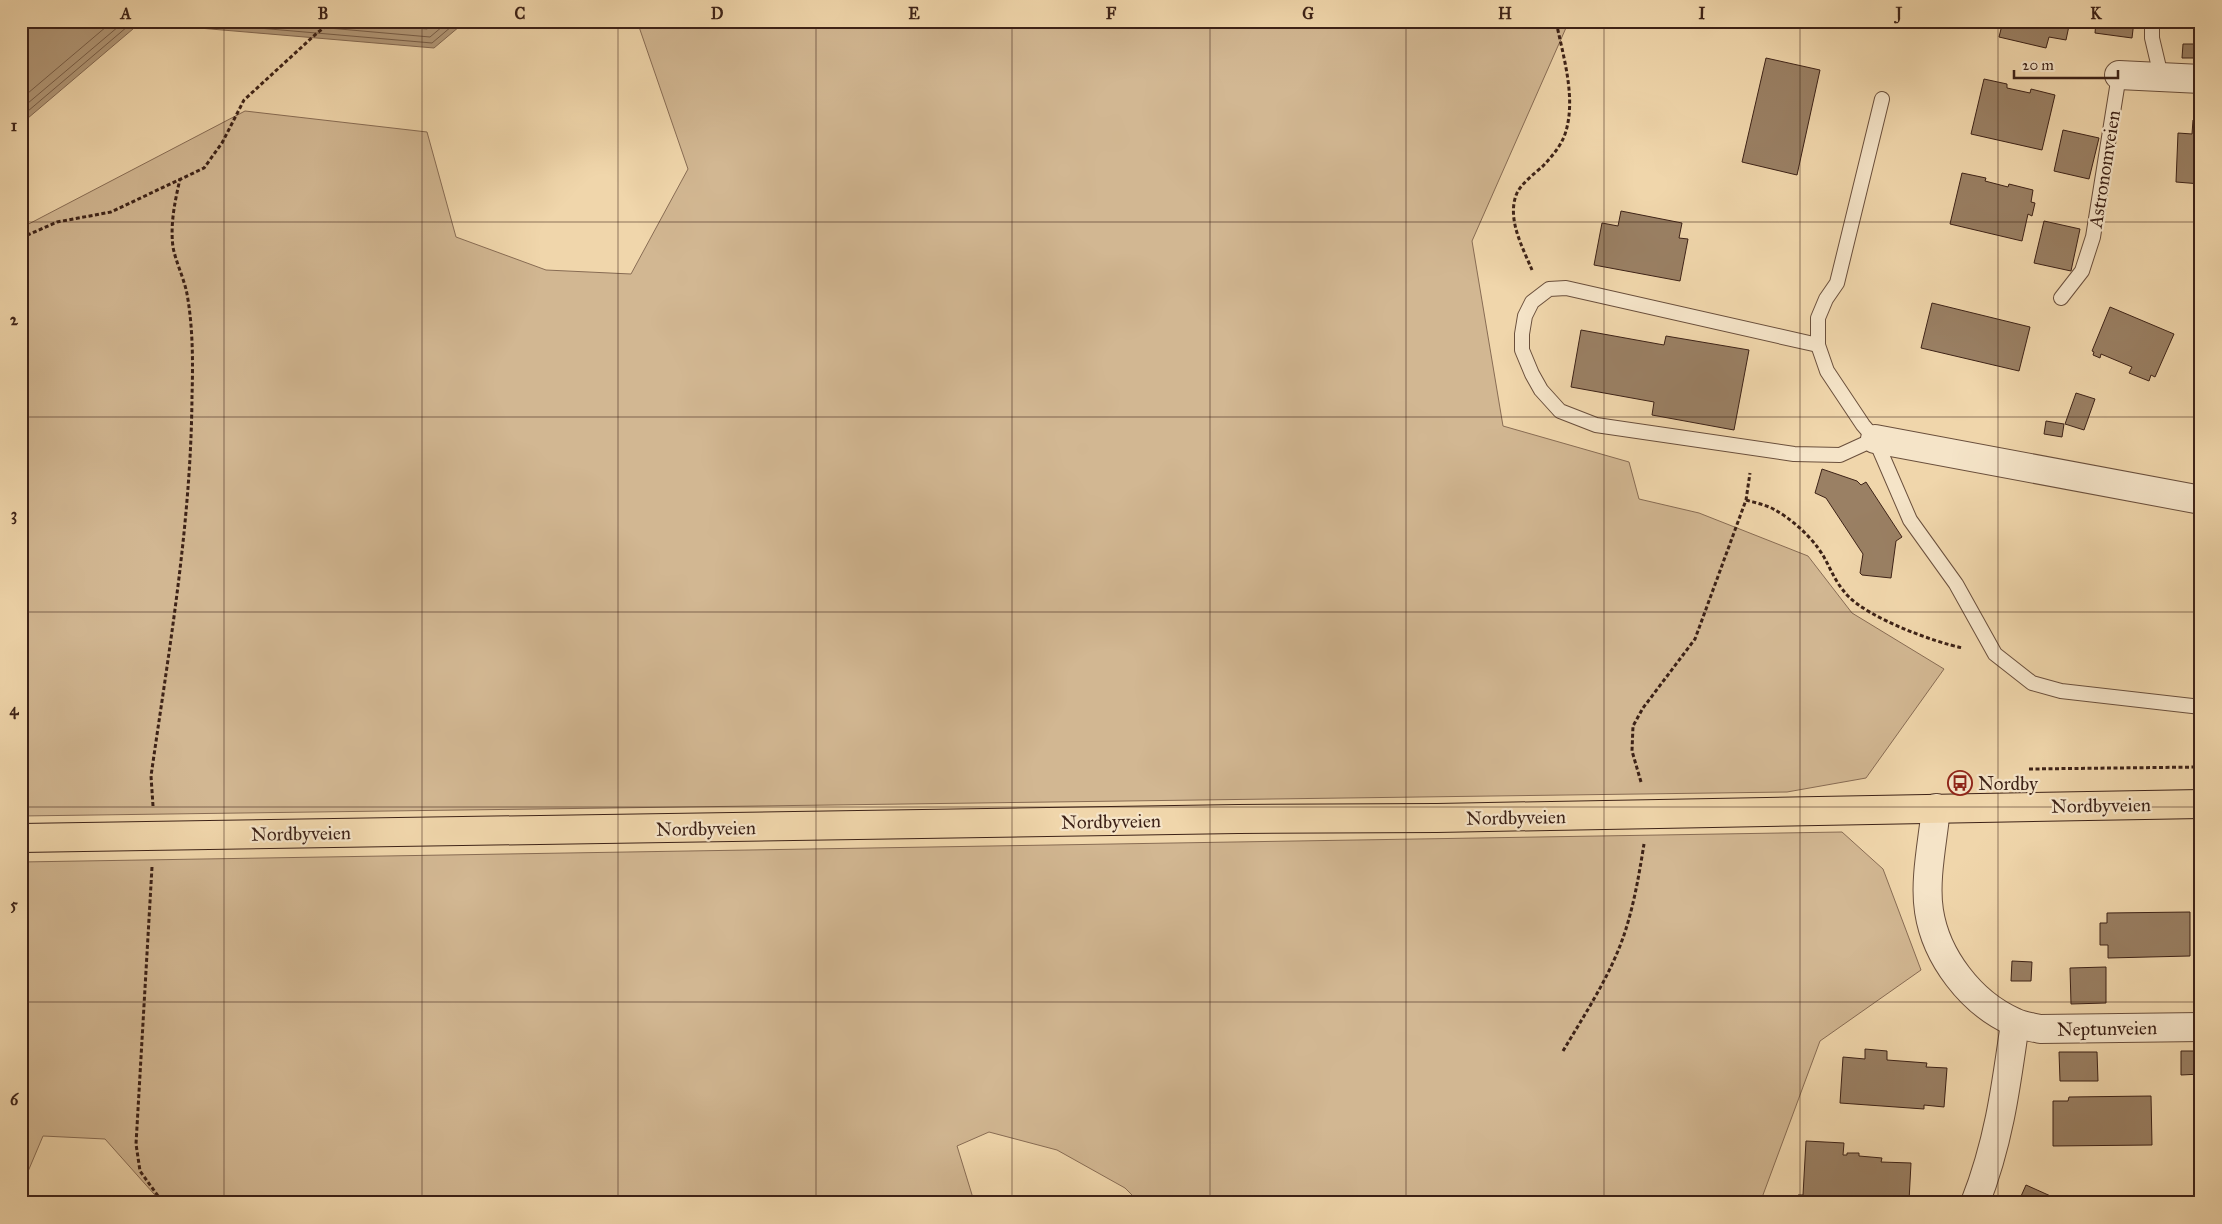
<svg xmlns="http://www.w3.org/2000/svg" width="2222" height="1224" font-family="'IM FELL Great Primer',serif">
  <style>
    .green { fill: #d2b792; stroke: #886c54 }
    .water { fill: #b39979; stroke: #846952 }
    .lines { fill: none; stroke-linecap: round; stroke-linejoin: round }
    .shore { stroke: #785e48; stroke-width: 1 }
    .building { fill: #9a8064; stroke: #3d2217 }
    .service-casing { stroke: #6a4f3c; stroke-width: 16 }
    .minor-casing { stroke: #6a4f3c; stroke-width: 30 }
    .primary-casing { stroke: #3d2217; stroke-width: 30 }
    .path { stroke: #3d2217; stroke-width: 3; stroke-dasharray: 4 2.5; stroke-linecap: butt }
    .service { stroke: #f5e4c8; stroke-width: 14 }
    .minor { stroke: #f5e4c8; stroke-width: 28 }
    .primary { stroke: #f0d6ab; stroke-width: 28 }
    .grid { fill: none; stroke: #3d2217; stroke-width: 1; stroke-opacity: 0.55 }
    .labels { text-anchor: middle; stroke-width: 4.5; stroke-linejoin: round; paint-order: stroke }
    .street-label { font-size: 19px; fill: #3d2217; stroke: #f5e4c8 }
    .poi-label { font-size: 19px; fill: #3d2217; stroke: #f5e4c8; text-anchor: start }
    .neatline { fill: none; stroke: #3d2217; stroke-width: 2 }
    .grid-label { font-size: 16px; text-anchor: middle; font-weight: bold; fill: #3d2217 }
  </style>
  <rect width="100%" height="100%" fill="#f0d6ab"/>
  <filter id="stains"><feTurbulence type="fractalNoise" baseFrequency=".004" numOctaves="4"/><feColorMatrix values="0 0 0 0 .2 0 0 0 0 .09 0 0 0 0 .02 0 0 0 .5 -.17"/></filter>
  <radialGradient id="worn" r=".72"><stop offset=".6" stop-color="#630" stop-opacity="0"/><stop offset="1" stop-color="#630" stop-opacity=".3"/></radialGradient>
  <!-- green -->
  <g class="green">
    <polygon points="637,21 1569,21 1472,241 1503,426 1629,462 1639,499 1699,513 1808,556 1852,613 1944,669 1866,778 1787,792 21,816 21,228 245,111 427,132 456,237 546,270 631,274 688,169"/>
    <polygon points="1842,832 1883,869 1921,970 1820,1041 1760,1203 1140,1203 1125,1188 1057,1150 989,1132 957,1146 973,1198 986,1203 602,1203 585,1196 545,1203 162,1203 105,1139 43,1136 21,1188 21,862"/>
  </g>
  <!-- water -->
  <polygon class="water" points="21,21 466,21 434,48 140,23 21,124"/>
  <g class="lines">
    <!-- shore -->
    <g class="shore">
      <polyline points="177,21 432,43 458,21"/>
      <polyline points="249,21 430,37 449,21"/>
      <polyline points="337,21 427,29 437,21"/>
      <polyline points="21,99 113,21"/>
      <polyline points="21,109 125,21"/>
      <polyline points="21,117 134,21"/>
    </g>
  </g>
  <!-- building -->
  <g class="building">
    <polygon points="1997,21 2070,21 2066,40 2049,37 2046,48 1999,37 2002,25 1997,24"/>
    <polygon points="2096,21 2134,21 2132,38 2095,33"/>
    <polygon points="2183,44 2201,44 2201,58 2182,58"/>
    <polygon points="1766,58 1820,70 1797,175 1742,162"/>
    <polygon points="1984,79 2007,84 2007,88 2030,93 2031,89 2055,95 2042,150 1971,134"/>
    <polygon points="2193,120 2201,120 2201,184 2176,182 2178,133 2192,134"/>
    <polygon points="2063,130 2099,138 2089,179 2054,171"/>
    <polygon points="1962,173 1986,178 1985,181 2008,187 2009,184 2033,190 2031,202 2035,203 2032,216 2028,214 2022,241 1950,224"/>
    <polygon points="1621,211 1682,223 1679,238 1688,239 1680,281 1594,265 1602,223 1618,226"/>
    <polygon points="2044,221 2080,229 2071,271 2034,263"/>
    <polygon points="1932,303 2030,327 2019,371 1921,348"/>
    <polygon points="2110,307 2174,334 2155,377 2151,375 2149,381 2129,373 2132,367 2101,354 2100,358 2093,355 2094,352 2092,351"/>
    <polygon points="1581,330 1664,345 1666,336 1749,350 1734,430 1652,415 1654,402 1571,387"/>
    <polygon points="2076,393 2095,399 2084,430 2065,424"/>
    <polygon points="2046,421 2064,424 2062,437 2044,434"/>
    <polygon points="1822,469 1857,481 1861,485 1866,482 1902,537 1896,541 1891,578 1862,575 1860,573 1863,554 1826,498 1815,493"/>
    <polygon points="2190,912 2190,956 2108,958 2108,945 2100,945 2100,923 2107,923 2107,913"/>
    <polygon points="2012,961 2032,962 2031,981 2011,981"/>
    <polygon points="2106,967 2106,1003 2071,1004 2070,968"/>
    <polygon points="1865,1049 1887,1051 1887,1060 1927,1063 1926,1067 1947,1068 1944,1107 1924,1105 1924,1109 1840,1103 1843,1057 1865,1059"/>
    <polygon points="2181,1051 2201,1051 2201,1074 2181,1075"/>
    <polygon points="2059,1052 2097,1052 2098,1081 2060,1081"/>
    <polygon points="2151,1096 2152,1145 2053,1146 2053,1101 2068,1101 2069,1097"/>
    <polygon points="1806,1141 1844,1143 1843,1155 1847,1155 1847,1153 1859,1153 1859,1156 1882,1158 1881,1162 1911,1163 1909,1201 1879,1200 1879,1203 1798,1203 1798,1195 1803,1195"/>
    <polygon points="2026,1185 2055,1198 2053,1203 2018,1203"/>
  </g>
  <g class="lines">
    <defs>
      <g id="service">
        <polyline points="2152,21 2152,38 2161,76"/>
        <polyline points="1882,99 1837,283 1826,299 1818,318 1818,345 1827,371 1863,425 1875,439 1910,520 1956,584 1995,654 2032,683 2061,691 2201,707"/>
        <polyline points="2061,298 2082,271 2093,237 2119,75"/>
        <polyline points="1818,345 1566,288 1549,289 1532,302 1525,316 1522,334 1522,350 1532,374 1541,390 1560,411 1596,425 1794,454 1840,455 1875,439"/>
      </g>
      <g id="minor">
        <polyline points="2119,75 2201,79"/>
        <polyline points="1875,439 2201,500"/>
        <path d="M1936,808C1933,840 1924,880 1929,911C1936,957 1971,1003 2014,1022C2021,1026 2032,1027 2040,1029L2201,1027"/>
        <path d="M1975,1203C1999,1142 2006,1087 2015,1023"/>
      </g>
      <polyline id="primary" points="21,838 1238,819 1437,818 2201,804"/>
    </defs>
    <!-- service casing -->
    <use href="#service" class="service-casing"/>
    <!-- minor casing -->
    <use href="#minor" class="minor-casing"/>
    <!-- primary casing -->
    <use href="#primary" class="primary-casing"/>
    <!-- path -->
    <g class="path">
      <polyline points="21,238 57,222 111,212 204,168 222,143 244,100 317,33 333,21"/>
      <path d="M1532,270C1523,248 1506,218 1517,193C1521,184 1535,173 1543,166C1553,155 1562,145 1566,131C1576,96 1563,56 1556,21"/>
      <path d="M1746,500C1756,503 1767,505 1775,510C1790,518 1808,534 1818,548C1830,564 1832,579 1848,596C1869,618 1933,642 1963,648"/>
      <polyline points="2029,769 2201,767"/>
      <polyline points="1641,782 1632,751 1633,726 1643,708 1695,639 1746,500 1750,473"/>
      <path d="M153,806L151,776C169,650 191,524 192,396C193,363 193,327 187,294C184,278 176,263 173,247C170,224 175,201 180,179"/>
      <polyline points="152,867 136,1144 140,1171 163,1203"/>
      <path d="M1563,1051C1585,1014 1610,976 1624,935C1634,905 1639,875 1644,844"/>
    </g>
    <!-- service -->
    <use href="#service" class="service"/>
    <!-- minor -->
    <use href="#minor" class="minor"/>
    <!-- primary -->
    <use href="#primary" class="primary"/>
  </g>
  <!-- grid -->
  <path class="grid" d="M224,21V1203M422,21V1203M618,21V1203M816,21V1203M1012,21V1203M1210,21V1203M1406,21V1203M1604,21V1203M1800,21V1203M1998,21V1203M21,222H2201M21,417H2201M21,612H2201M21,807H2201M21,1002H2201"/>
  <!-- icons -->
  <defs>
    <symbol id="bus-ring" viewBox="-11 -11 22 22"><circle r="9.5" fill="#f5e4c8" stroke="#8f2418" stroke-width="1.5"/><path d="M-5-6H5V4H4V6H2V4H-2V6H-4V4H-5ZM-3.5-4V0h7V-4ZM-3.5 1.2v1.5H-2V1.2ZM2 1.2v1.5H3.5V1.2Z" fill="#8f2418"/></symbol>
  </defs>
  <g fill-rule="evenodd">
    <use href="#bus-ring" x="1946" y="769" width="28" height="28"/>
  </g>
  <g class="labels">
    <!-- street labels -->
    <g class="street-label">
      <text transform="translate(2104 169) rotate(-81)" y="7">Astronomveien</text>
      <text transform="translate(2101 805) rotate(-1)" y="7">Nordbyveien</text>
      <text transform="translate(1516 817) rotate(-1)" y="7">Nordbyveien</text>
      <text transform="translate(1111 821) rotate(-1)" y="7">Nordbyveien</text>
      <text transform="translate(706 828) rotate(-1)" y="7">Nordbyveien</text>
      <text transform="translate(301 833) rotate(-1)" y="7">Nordbyveien</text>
      <text transform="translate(2107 1028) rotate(-1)" y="7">Neptunveien</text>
    </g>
    <!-- poi labels -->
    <g class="poi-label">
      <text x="1978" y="790">Nordby</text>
    </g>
  </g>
  <!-- margin -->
  <rect width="2222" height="1224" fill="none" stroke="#f0d6ab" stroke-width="55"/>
  <!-- scale -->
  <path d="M2014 70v8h104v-8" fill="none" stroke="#3d2217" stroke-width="2.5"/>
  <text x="2022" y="70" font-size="15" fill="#3d2217" stroke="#f5e4c8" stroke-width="4" paint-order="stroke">20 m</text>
  <rect x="28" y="28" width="2166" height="1168" class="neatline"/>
  <g class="grid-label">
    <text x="126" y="19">A</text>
    <text x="323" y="19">B</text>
    <text x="520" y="19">C</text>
    <text x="717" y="19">D</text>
    <text x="914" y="19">E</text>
    <text x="1111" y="19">F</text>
    <text x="1308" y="19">G</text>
    <text x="1505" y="19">H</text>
    <text x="1702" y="19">I</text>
    <text x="1899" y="19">J</text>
    <text x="2096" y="19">K</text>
    <text x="14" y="131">1</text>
    <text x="14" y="325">2</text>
    <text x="14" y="520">3</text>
    <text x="14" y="715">4</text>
    <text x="14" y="910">5</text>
    <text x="14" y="1105">6</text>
  </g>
  <rect width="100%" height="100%" filter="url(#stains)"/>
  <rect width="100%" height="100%" fill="url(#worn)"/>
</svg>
